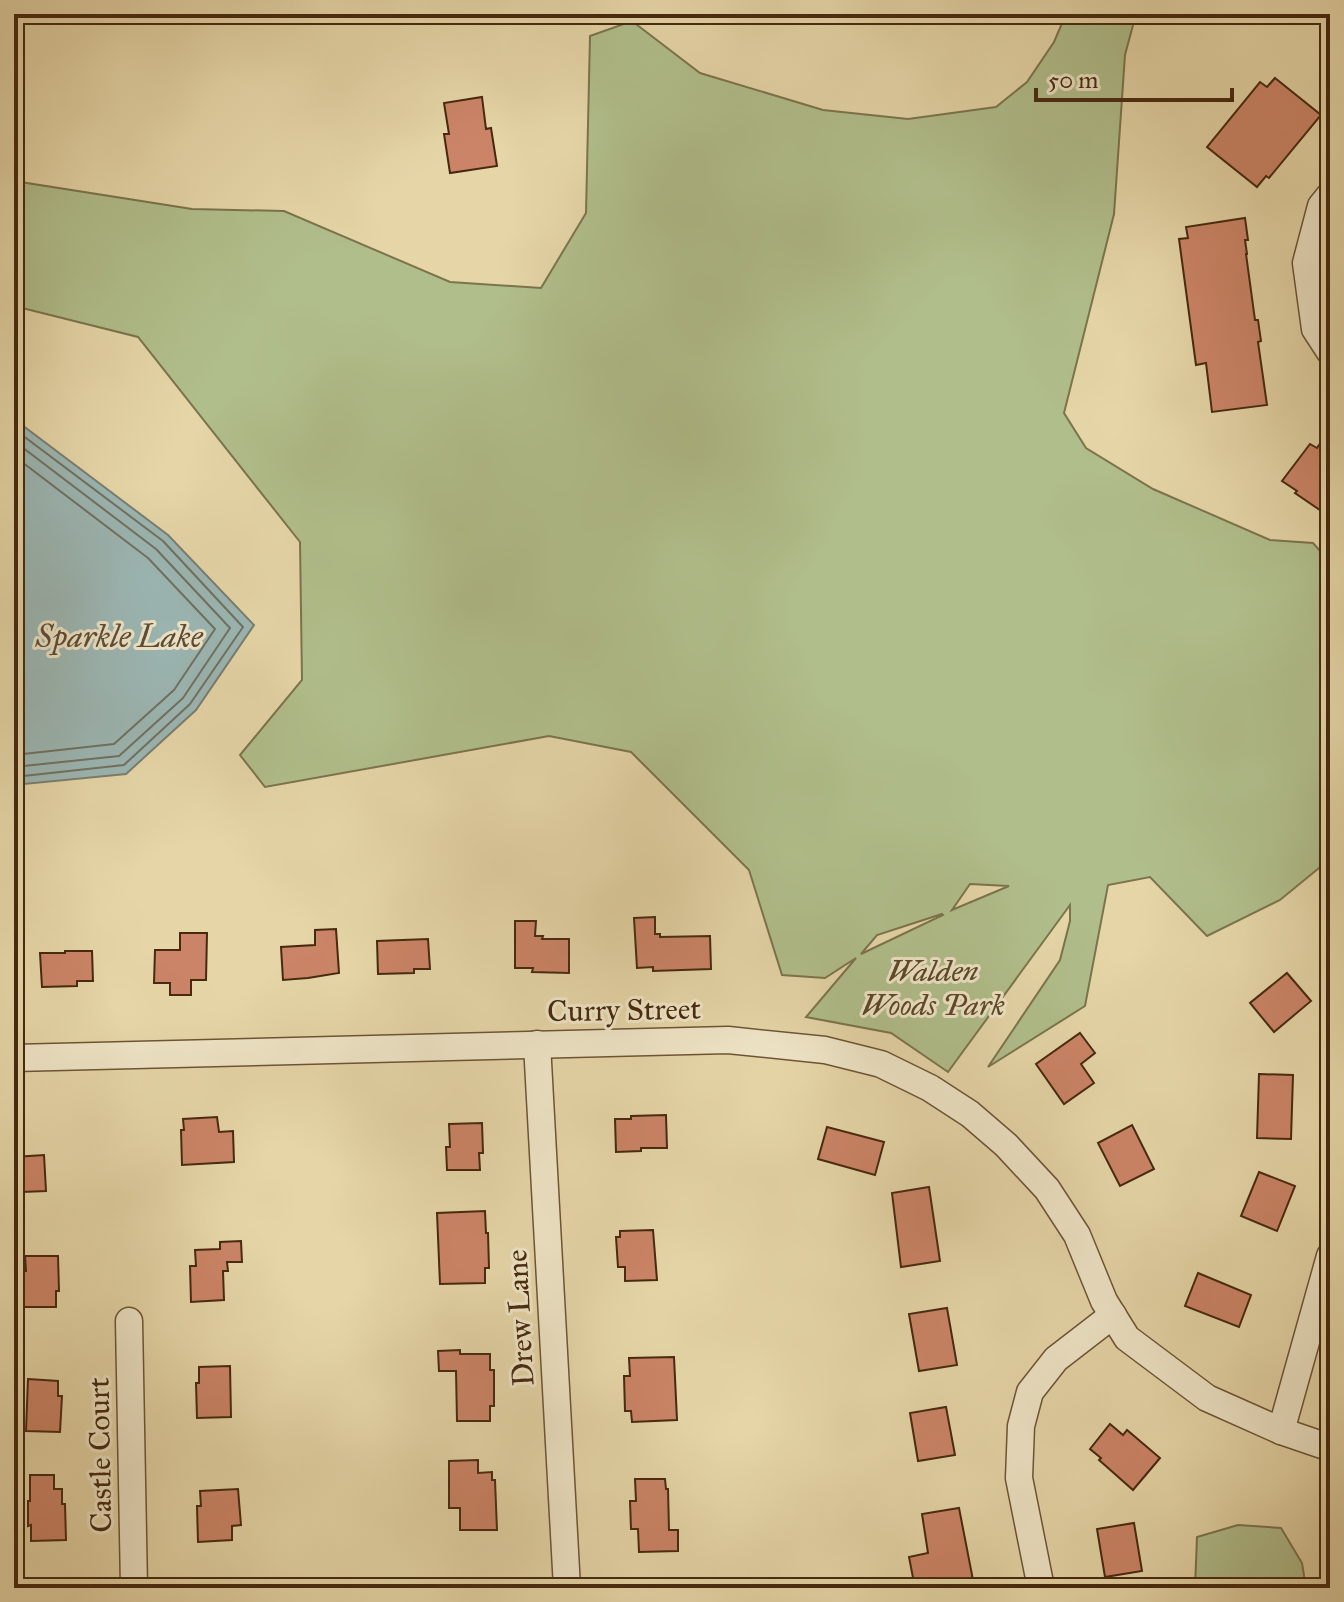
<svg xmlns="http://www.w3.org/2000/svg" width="1344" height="1602" font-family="'IM FELL Great Primer',serif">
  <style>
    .green { fill: #b0be8b; stroke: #7b744d; stroke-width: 2; fill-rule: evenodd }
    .water { fill: #9bb6b3; stroke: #797e71; stroke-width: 2 }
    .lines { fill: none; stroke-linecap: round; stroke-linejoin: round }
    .shore { stroke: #707061; stroke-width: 2 }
    .building { fill: #cb8467; stroke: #46290f; stroke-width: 2 }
    .street-casing { stroke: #6e5435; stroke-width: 29 }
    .street { stroke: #eee4c6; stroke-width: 26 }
    .labels { text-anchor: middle; stroke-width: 6; stroke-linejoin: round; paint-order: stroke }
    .park-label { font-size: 30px; font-style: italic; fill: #5b4728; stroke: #eee4c6 }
    .street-label { font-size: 30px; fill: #46290f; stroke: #eee4c6 }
    .water-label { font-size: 32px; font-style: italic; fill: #5b4c38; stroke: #eee4c6 }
  </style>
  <rect width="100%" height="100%" fill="#e5d5a7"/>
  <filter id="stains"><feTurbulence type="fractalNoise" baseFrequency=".0025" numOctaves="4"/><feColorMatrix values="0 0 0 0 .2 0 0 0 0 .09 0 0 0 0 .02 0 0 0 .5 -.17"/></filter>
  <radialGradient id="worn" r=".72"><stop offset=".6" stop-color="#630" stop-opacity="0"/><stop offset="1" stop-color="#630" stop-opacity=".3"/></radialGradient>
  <!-- green -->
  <g class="green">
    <path d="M1066,14H1136L1125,55L1114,214L1064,413L1086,448L1153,489L1270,540L1313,543L1330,562V859L1280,900L1207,936L1150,877L1108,885L1085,1006L988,1067L1060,960L1070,921V905L948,1072L891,1033L806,1017L856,958L825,978L782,975L749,870L631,752L549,736L265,787L240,755L302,680L300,542L138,337L14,306V181L192,209L284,211L450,282L541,288L586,213L590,36L632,21L700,73L823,110L908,119L996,107L1027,82L1054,42ZM970,884L1008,886H1009L952,910ZM942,914L943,915L861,954L877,935Z"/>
    <polygon points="1238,1525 1281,1528 1302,1563 1306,1588 1195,1588 1197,1537"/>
  </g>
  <!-- water -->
  <polygon class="water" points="14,419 168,535 254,625 196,710 126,774 14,785"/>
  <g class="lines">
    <!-- shore -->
    <g class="shore">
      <polyline points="14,429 163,541 243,627 190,704 124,765 14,777"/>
      <polyline points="14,441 156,549 230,628 183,698 119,756 14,767"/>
      <polyline points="14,456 148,558 215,629 174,690 114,744 14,755"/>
    </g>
  </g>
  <!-- building -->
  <g class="building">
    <polygon points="1275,78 1321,115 1269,178 1266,176 1257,187 1207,147 1260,82 1267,87"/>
    <polygon points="482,97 486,129 491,128 497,166 450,173 444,134 449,134 444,103"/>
    <polygon points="1245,218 1248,240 1245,240 1247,254 1246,254 1255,320 1258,320 1261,341 1258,342 1267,405 1212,412 1206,363 1196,365 1179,239 1188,238 1186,227"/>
    <polygon points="1330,428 1330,517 1295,493 1297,491 1282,481 1310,444 1317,448"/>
    <polygon points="655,917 655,934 660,934 660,937 710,936 711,969 653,971 653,967 637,968 634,918"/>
    <polygon points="515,921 536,921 535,936 543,936 542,939 569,939 569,973 532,972 533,968 515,968"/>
    <polygon points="336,929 339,973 308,978 283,980 281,947 315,945 315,930"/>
    <polygon points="180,933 207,933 206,980 191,980 191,995 170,995 170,983 154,983 155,950 180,950"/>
    <polygon points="428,939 430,969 414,969 414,973 378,974 377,941"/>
    <polygon points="65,951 92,951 93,981 77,981 77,986 42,987 40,953 65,953"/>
    <polygon points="1287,973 1311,1001 1274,1032 1250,1003"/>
    <polygon points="1080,1033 1095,1053 1081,1064 1094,1083 1064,1104 1036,1064"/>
    <polygon points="1259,1074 1293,1075 1291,1139 1257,1138"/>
    <polygon points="666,1115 667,1148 641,1148 641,1151 616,1152 615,1119 631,1119 631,1116"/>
    <polygon points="217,1117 219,1132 233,1131 234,1162 182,1165 181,1130 184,1130 183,1119"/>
    <polygon points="482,1123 483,1153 479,1153 480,1170 447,1170 446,1147 450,1147 449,1124"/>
    <polygon points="1132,1125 1154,1169 1120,1186 1098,1143"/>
    <polygon points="827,1127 884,1142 875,1175 818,1159"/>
    <polygon points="44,1155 46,1191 22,1192 21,1187 14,1188 14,1157"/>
    <polygon points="1259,1172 1295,1186 1277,1231 1241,1216"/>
    <polygon points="929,1187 940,1261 901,1267 892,1193"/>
    <polygon points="485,1211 486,1233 488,1233 489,1268 485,1268 485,1283 440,1284 437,1213"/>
    <polygon points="653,1230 657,1280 625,1281 625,1267 618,1267 616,1237 620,1237 620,1231"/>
    <polygon points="241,1241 242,1262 227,1262 228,1271 223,1271 224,1300 191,1302 190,1266 196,1266 195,1250 220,1249 220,1242"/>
    <polygon points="25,1256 58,1256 59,1291 56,1291 56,1307 24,1307 24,1296 22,1296 21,1271 26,1271"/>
    <polygon points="1198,1273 1251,1295 1239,1327 1185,1306"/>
    <polygon points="947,1308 957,1365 919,1371 909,1314"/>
    <polygon points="460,1350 460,1354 490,1354 490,1370 494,1370 494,1406 490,1406 490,1421 457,1421 456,1371 439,1371 438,1351"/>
    <polygon points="674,1357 677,1420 632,1422 631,1411 625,1411 624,1376 630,1376 629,1358"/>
    <polygon points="230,1366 231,1417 197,1418 196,1383 199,1383 199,1367"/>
    <polygon points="28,1379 58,1381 58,1396 62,1396 60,1432 26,1431"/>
    <polygon points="946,1407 955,1455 918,1461 910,1413"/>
    <polygon points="1110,1424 1123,1435 1127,1430 1160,1458 1133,1490 1099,1460 1101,1458 1090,1449"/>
    <polygon points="478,1460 478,1473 492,1472 492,1480 495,1480 497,1530 460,1530 460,1508 449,1508 449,1461"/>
    <polygon points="30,1475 54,1475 54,1489 62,1489 62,1504 65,1504 66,1540 31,1541 31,1525 28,1526 28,1501 30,1501"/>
    <polygon points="635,1479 665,1479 666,1489 668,1489 669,1530 678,1530 678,1551 639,1552 638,1529 631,1529 630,1501 636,1501"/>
    <polygon points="238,1489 241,1525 232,1526 232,1540 198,1542 197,1506 201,1506 200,1491"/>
    <polygon points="959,1508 973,1580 928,1588 915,1588 909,1557 928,1553 922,1514"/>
    <polygon points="1134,1523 1142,1571 1105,1577 1097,1529"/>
  </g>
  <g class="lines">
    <defs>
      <g id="street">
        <polyline points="1330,195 1321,206 1306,263 1315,329 1330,352"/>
        <polyline points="537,1044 567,1588"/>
        <polyline points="14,1058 728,1040 825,1050 881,1064 930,1088 970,1114 1006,1145 1047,1189 1077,1235 1104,1301 1127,1338 1207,1398 1281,1431 1322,1445 1330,1446"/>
        <polyline points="129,1321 134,1588"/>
        <polyline points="1281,1431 1330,1256"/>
        <polyline points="1041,1588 1019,1478 1021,1426 1030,1392 1056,1359 1113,1315"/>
      </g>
    </defs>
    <!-- street casing -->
    <use href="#street" class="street-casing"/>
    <!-- street -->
    <use href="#street" class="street"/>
  </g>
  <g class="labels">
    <!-- park labels -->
    <g class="park-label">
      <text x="933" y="981">Walden<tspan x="933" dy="34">Woods Park</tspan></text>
    </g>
    <!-- street labels -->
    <g class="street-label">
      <text transform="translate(624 1010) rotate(-1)" y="10">Curry Street</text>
      <text transform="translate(520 1318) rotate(-93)" y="10">Drew Lane</text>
      <text transform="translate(100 1455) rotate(-91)" y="10">Castle Court</text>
    </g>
    <!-- water labels -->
    <g class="water-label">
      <text x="119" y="647">Sparkle Lake</text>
    </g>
  </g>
  <!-- margin -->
  <rect width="1344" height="1602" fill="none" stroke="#e5d5a7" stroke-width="48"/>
  <rect x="16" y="16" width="1312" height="1570" fill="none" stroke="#46290f" stroke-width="4"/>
  <rect x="24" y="24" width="1296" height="1554" fill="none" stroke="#46290f" stroke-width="2"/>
  <!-- scale -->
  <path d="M1036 88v12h196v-12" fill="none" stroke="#46290f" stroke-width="4"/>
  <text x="1048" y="88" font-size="24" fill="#46290f" stroke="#eee4c6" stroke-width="6" paint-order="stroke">50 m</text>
  <rect width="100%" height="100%" filter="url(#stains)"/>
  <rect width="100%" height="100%" fill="url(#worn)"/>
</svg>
